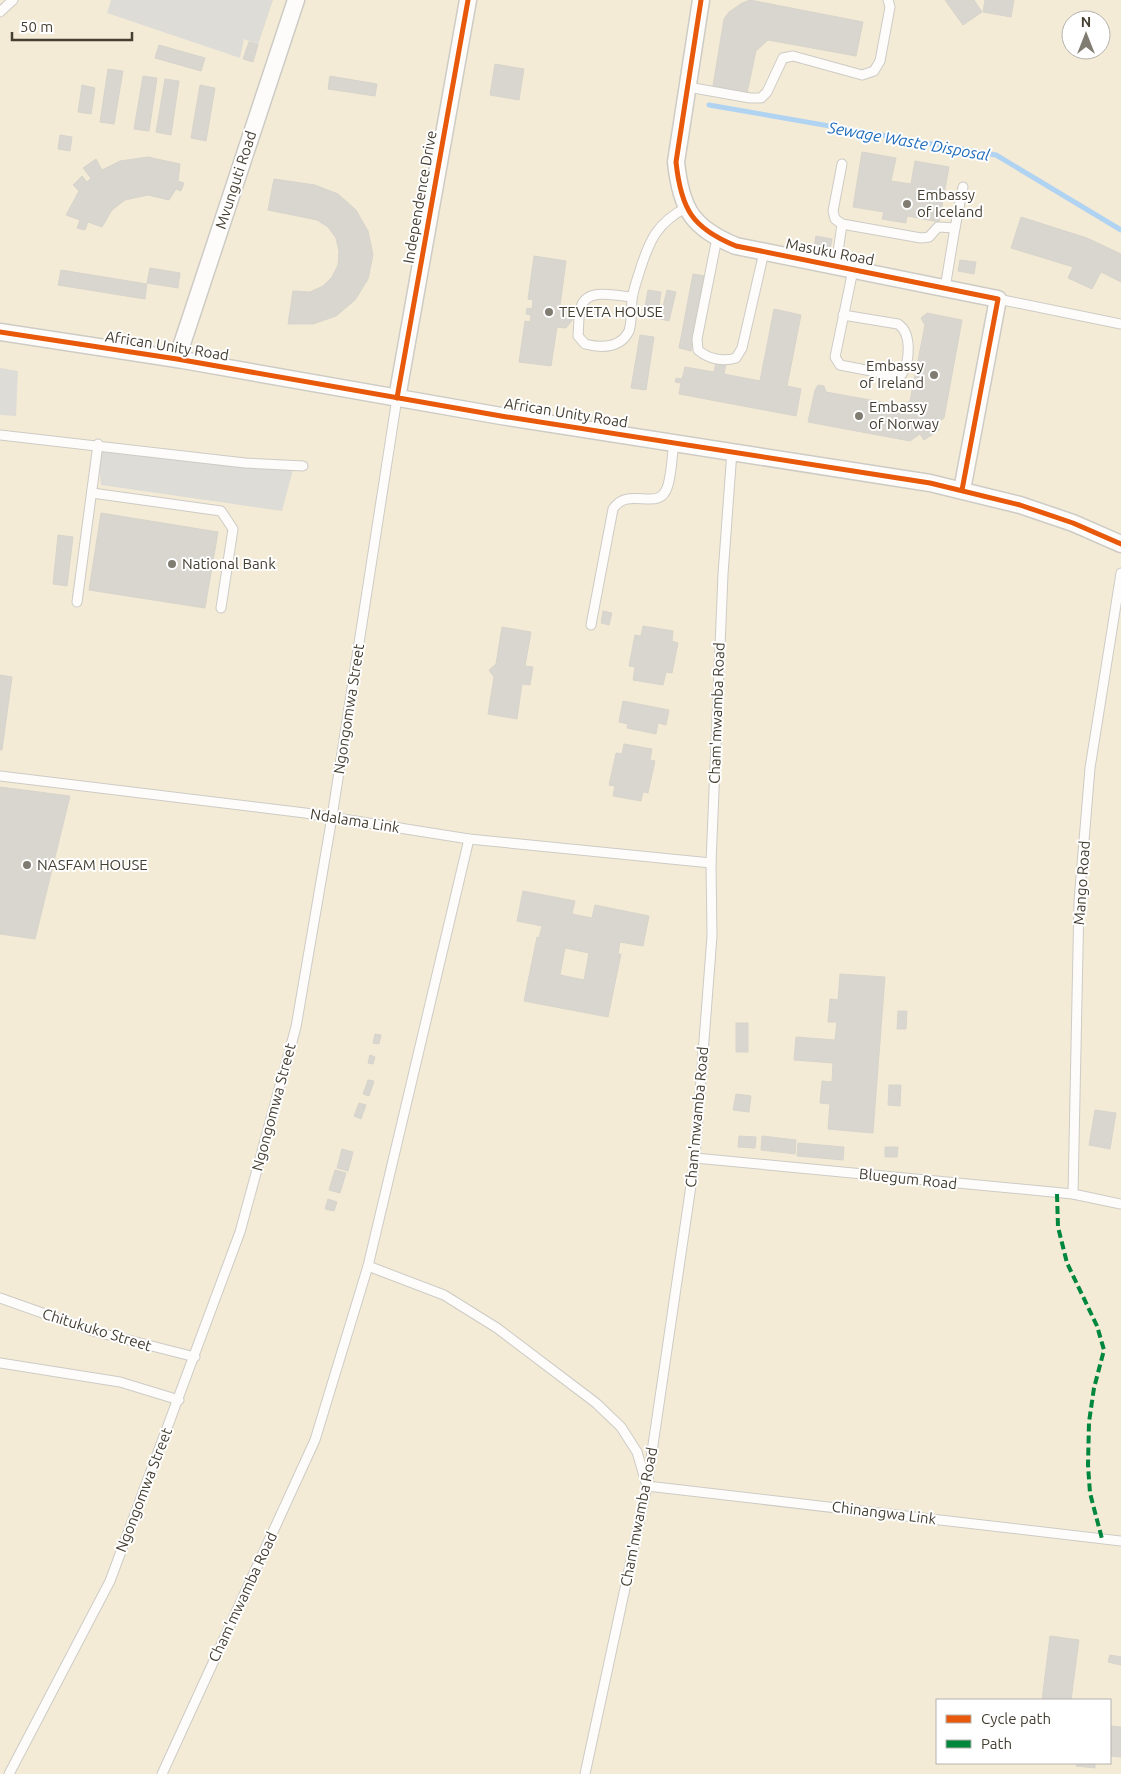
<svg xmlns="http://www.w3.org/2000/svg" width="1121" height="1774" font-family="Ubuntu,sans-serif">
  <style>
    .commercial { fill: #f4ebd7; fill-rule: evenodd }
    .parking { fill: #dedcd6 }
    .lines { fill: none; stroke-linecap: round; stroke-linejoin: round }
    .stream { stroke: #b1d3f2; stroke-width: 5 }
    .building { fill: #d8d6ce; stroke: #d7d4cc; fill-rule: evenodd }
    .service-casing { stroke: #cdcbc4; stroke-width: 11 }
    .minor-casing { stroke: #cdcbc4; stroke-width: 19 }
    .service { stroke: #fdfcfb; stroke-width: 9 }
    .minor { stroke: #fdfcfb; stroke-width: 16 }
    .quiet { stroke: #00873e; stroke-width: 4; stroke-dasharray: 8 4; stroke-linecap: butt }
    .cycleway-casing { stroke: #fff; stroke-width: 8 }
    .cycleway { stroke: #e8590c; stroke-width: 5 }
    .poi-dot { fill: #807c71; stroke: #fff; stroke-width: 2 }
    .labels { text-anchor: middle; stroke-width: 4; stroke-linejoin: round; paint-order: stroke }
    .street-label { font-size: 15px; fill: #453f32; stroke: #fff }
    .poi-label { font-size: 15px; fill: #453f32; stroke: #fff; text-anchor: start }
    .water-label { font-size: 16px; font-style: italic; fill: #216dbb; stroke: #fff }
  </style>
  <rect width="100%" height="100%" fill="#efede6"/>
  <!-- commercial -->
  <path class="commercial" d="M0,0H1121V1774H0ZM1071,20H1101V50H1071ZM937,1700H1110V1763H937Z"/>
  <!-- parking -->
  <g class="parking">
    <polygon points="111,0 273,0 258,45 244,39 240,58 107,13"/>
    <polygon points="0,368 18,371 16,416 0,415"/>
    <polygon points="97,450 293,470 282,511 101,485"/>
  </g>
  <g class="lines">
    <!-- stream -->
    <polyline class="stream" points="709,105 996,155 1121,230"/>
  </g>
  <!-- building -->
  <g class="building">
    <polygon points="750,0 863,22 856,56 768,40 756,51 747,93 713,86 724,19 729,12 742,3"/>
    <polygon points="945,0 974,0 982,12 963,25"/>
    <polygon points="985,0 1014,0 1011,17 983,12"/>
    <polygon points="249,42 258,45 253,62 243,59"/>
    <polygon points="159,45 205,58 201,71 155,58"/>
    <polygon points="495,64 524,69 519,100 490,95"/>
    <polygon points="108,69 123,71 114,124 100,122"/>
    <polygon points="143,76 157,78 149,131 134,129"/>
    <polygon points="330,76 377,84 375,96 328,89"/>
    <polygon points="165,79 179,81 171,135 156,132"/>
    <polygon points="82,85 95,88 91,114 78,112"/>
    <polygon points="200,85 215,88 206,141 191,138"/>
    <polygon points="60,135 72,137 70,151 58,149"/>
    <polygon points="862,152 896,158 891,181 911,184 915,161 949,167 939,222 907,216 906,223 882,219 884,212 853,207"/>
    <polygon points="148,157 180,164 178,181 184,183 181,191 176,189 169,200 148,195 125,200 112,210 102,227 88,222 85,230 77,228 80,220 66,215 79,191 73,185 82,176 87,182 91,178 83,168 96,159 102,170 120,161"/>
    <polygon points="274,179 315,185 338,194 356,210 368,231 373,255 368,279 355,300 336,316 313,324 288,324 293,291 310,292 323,286 332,277 338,265 339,251 336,238 328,227 317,220 268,210"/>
    <polygon points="1021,217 1087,238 1121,254 1121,282 1101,272 1092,289 1068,278 1073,267 1011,248"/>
    <polygon points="816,236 832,239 830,250 814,247"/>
    <polygon points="534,256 566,261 560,306 569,308 573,319 566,328 557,327 551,366 519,362 525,321 530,322 531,315 526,314 527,308 532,309 533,300 528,299"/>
    <polygon points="960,260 976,262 974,274 958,271"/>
    <polygon points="150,268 180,273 178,288 147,283"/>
    <polygon points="61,270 147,284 145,299 58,285"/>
    <polygon points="693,274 705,276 691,351 679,348"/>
    <polygon points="648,290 661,292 657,319 643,317"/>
    <polygon points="667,290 676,292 669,321 660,319"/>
    <polygon points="774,309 801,315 787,386 801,389 796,416 679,394 681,383 675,382 676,378 682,379 685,367 714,372 716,362 726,364 724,374 760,381"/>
    <polygon points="927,313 962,320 944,418 935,424 939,430 924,440 920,434 910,441 808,422 815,390 818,385 824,386 826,392 903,406 910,401 925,325 921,318"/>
    <polygon points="640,335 654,337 646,390 631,388"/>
    <polygon points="101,513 218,532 205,608 89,590"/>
    <polygon points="58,535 73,537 67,586 53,584"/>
    <polygon points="603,611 612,613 609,625 601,623"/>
    <polygon points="643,626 673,631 672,641 678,643 672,673 666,672 663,685 633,680 635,667 629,666 635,635 641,636"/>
    <polygon points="502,627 531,632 525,666 533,667 530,685 522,684 517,719 488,714 494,677 489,670 496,664"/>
    <polygon points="0,675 12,677 2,750 0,750"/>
    <polygon points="623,701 669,710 666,725 658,723 656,734 627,728 628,724 619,722"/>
    <polygon points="624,744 652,749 650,760 655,761 648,793 643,792 641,801 613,796 615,786 609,785 616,753 622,754"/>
    <polygon points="0,787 70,796 35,939 0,934"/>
    <path d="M523,891L575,901L572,914L592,918L595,905L649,916L643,946L620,942L618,954H621L608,1017L524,1001L537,937L539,938L542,926L517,921ZM565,948L589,953L584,980L560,975Z"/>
    <polygon points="840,974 885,977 873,1133 828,1129 830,1104 820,1103 822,1081 832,1082 833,1063 794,1060 796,1037 835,1040 837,1022 828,1022 830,999 838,1000"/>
    <polygon points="898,1011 907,1011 906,1029 897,1029"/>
    <rect x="736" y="1023" width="12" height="29"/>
    <polygon points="375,1034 381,1035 379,1044 373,1043"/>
    <polygon points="370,1055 375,1057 373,1064 368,1063"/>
    <polygon points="368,1080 374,1081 369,1096 363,1094"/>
    <polygon points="889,1085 901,1085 900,1106 888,1105"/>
    <polygon points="736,1094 751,1096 749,1112 733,1110"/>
    <polygon points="359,1103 366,1105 361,1119 354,1116"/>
    <polygon points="1095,1110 1116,1113 1110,1149 1089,1145"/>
    <polygon points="739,1136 756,1137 755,1148 738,1147"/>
    <polygon points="762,1136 796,1140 795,1154 761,1150"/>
    <polygon points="798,1143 844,1147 843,1160 797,1156"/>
    <polygon points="885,1147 898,1147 897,1157 885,1157"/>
    <polygon points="342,1149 353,1152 348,1171 337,1168"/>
    <polygon points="335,1170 346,1173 340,1193 329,1190"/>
    <polygon points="328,1199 337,1202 334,1211 325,1209"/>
    <polygon points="1050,1636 1079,1640 1071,1700 1042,1700"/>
    <polygon points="1110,1655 1121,1657 1121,1665 1108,1662"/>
    <polygon points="1110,1726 1121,1727 1121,1757 1110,1756"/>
    <polygon points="1077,1763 1095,1763 1095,1768 1076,1766"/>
  </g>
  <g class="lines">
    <defs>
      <g id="service">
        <polyline points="0,12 13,0"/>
        <polyline points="688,87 750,98 761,98 767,92 783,58 793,56 862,75 874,71 880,61 890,7 888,0"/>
        <polyline points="842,164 833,211 835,219 842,224 921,238 929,237 938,227 955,228 963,187"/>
        <path d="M717,238L697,339L698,350C708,359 723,362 736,358L742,348L764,252"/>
        <polyline points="836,266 842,224"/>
        <polyline points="945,288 955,228"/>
        <path d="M632,297C617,296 587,287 581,307C578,316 579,327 578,336L585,344C601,348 620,349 629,331C632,322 631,309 632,300C633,290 637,280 640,270C650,239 657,223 687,207"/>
        <polyline points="998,299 1121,324"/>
        <path d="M843,315L898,324C912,333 910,361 902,374L892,375L840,365L835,357L853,270"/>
        <polyline points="0,435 245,463 303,466"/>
        <polyline points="92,493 221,511 233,529 221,608"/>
        <polyline points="77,602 98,444"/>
        <path d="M591,625L613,509C629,484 660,515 668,485C672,471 672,455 674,441"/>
        <polyline points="0,776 305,813 469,839 711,863"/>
        <polyline points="695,1158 1073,1194 1121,1204"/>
        <polyline points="1073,1194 1079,901 1090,768 1121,573"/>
        <polyline points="368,1266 444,1295 497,1328 596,1403 621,1427 637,1452 647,1486 1121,1541"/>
        <polyline points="0,1298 93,1331 195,1357"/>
        <polyline points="0,1363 120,1382 179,1400"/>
        <polyline points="9,1774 110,1581 240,1232 296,1027 332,817 397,398"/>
        <polyline points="162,1774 315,1440 368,1266 469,839"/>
        <polyline points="585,1774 647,1486 695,1158 712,936 711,863 723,574 732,451"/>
      </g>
      <g id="minor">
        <path d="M701,0L676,162C681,209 692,228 736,246L998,299L962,490"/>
        <polyline points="0,332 177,359 501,416 930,483 1020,505 1073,523 1121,544"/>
        <polyline points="177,359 296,0"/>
        <polyline points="397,398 468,0"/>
      </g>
    </defs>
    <!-- service casing -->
    <use href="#service" class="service-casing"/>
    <!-- minor casing -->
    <use href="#minor" class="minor-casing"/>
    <!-- service -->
    <use href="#service" class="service"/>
    <!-- minor -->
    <use href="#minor" class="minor"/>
    <!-- quiet -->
    <polyline class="quiet" points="1057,1194 1058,1227 1067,1263 1097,1326 1104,1350 1094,1388 1089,1422 1088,1465 1090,1493 1102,1539"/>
    <defs>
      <g id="cycleway">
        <path d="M701,0L676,162C681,209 692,228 736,246L998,299L962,490"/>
        <polyline points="0,332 177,359 501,416 930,483 1020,505 1073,523 1121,544"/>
        <polyline points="397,398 468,0"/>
      </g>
    </defs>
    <!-- cycleway casing -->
    <use href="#cycleway" class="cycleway-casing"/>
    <!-- cycleway -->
    <use href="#cycleway" class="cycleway"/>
  </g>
  <!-- markers -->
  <g class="poi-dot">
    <circle cx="907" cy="204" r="5"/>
    <circle cx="549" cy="312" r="5"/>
    <circle cx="934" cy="375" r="5"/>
    <circle cx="859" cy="416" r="5"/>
    <circle cx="172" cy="564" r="5"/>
    <circle cx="27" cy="865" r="5"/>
  </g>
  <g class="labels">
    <!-- street labels -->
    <g class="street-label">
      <text transform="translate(236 180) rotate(-72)" y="5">Mvunguti Road</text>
      <text transform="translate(420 197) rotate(-80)" y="5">Independence Drive</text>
      <text transform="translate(830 252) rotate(11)" y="5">Masuku Road</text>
      <text transform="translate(167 346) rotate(9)" y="5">African Unity Road</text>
      <text transform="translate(566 413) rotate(9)" y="5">African Unity Road</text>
      <text transform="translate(349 709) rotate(-81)" y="5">Ngongomwa Street</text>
      <text transform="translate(717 713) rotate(-88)" y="5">Cham'mwamba Road</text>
      <text transform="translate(355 821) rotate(9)" y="5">Ndalama Link</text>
      <text transform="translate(1082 883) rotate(-86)" y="5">Mango Road</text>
      <text transform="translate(274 1107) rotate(-75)" y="5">Ngongomwa Street</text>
      <text transform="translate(697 1117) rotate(-85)" y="5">Cham'mwamba Road</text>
      <text transform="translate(908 1179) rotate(6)" y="5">Bluegum Road</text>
      <text transform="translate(97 1330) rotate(17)" y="5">Chitukuko Street</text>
      <text transform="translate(144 1490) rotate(-69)" y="5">Ngongomwa Street</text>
      <text transform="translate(884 1513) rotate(7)" y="5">Chinangwa Link</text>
      <text transform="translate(639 1517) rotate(-79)" y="5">Cham'mwamba Road</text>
      <text transform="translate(243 1597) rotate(-65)" y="5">Cham'mwamba Road</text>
    </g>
    <!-- poi labels -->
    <g class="poi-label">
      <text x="917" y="200">Embassy<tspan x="917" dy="17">of Iceland</tspan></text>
      <text x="559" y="317">TEVETA HOUSE</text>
      <text x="924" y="371" text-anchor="end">Embassy<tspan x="924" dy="17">of Ireland</tspan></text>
      <text x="869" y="412">Embassy<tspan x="869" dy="17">of Norway</tspan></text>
      <text x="182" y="569">National Bank</text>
      <text x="37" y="870">NASFAM HOUSE</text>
    </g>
    <!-- water labels -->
    <g class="water-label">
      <text transform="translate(909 141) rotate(10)" y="6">Sewage Waste Disposal</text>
    </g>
  </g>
  <!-- legend -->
  <rect x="936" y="1699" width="175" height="65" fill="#ffffff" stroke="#b5b2ad"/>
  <rect x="946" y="1715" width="25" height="8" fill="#e8590c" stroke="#b5b2ad"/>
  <text x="981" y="1724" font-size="15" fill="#453f32">Cycle path</text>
  <rect x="946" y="1740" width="25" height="8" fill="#00873e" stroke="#b5b2ad"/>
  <text x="981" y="1749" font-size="15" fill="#453f32">Path</text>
  <!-- north arrow -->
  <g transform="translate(1086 35)"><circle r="24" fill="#ffffff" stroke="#b5b2ad"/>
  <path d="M0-4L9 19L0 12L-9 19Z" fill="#807c71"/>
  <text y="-8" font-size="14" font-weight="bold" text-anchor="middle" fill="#453f32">N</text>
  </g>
  <!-- scale -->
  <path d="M12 32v8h120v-8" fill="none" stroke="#453f32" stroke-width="2.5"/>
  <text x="20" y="32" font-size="15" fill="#453f32" stroke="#ffffff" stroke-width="4" paint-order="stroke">50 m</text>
</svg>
